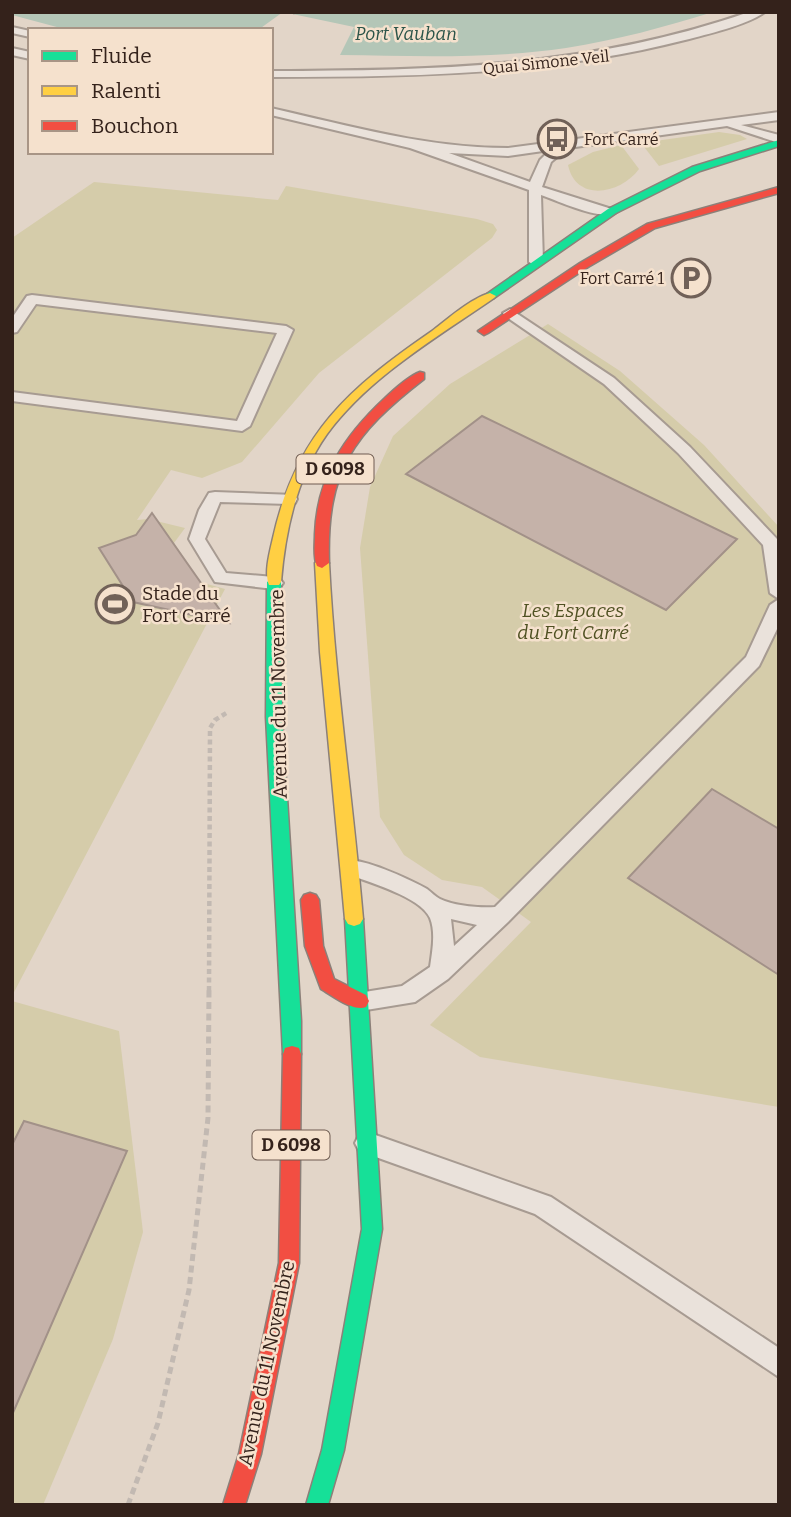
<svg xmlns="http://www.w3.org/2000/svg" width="791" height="1517" font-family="Bitter,serif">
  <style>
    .green { fill: #d5ccaa }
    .water { fill: #b4c6b7 }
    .building { fill: #c5b2a9; stroke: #a29188; stroke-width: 2 }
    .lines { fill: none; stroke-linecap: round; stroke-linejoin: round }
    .lane-casing { stroke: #a79b92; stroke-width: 4 }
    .fast-casing { stroke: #8c8079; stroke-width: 3 }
    .slow-casing { stroke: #8c8079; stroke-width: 3 }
    .jam-casing { stroke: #8c8079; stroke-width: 3 }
    .path-far2 { stroke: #c2b9b2; stroke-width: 2.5; stroke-dasharray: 3.5 2; stroke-linecap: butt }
    .path-far1 { stroke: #c2b9b2; stroke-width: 4.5; stroke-dasharray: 5 3.5; stroke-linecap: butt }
    .path { stroke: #c2b9b2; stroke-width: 5; stroke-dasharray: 7 4.5; stroke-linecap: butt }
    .lane { fill: #eae2db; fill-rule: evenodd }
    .fast { fill: #16e098; fill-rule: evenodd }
    .slow { fill: #ffcf43; fill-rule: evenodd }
    .jam { fill: #f24e42; fill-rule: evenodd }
    .labels { text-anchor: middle; stroke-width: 5; stroke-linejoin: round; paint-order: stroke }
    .far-street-label { font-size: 16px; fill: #34221b; stroke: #f5e1cd }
    .far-poi-label { font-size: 16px; fill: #34221b; stroke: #f5e1cd; text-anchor: start }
    .far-water-label { font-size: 18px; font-style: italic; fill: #2b5449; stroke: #f5e1cd }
    .shield { fill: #f5e1cd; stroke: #6e5b50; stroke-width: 2 }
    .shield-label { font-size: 18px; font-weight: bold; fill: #34221b }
    .poi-label { font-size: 19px; fill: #34221b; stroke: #f5e1cd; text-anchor: start }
    .park-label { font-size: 19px; font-style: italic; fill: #4f5122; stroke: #f5e1cd }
    .street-label { font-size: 19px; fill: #34221b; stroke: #f5e1cd }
  </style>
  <rect width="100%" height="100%" fill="#e2d5c8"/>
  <!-- green -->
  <g class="green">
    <polygon points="719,132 740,135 747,139 659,166 641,143"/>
    <path d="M621,145L639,169C621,194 576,203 568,165L593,152Z"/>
    <polygon points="94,182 278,200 286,186 477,219 493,224 497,230 492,238 319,373 242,462 202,478 171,470 137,520 148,519 185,528 174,543 200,582 225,589 12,996 12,238"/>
    <polygon points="548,324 620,371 704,445 779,527 779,1107 480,1057 430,1025 531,922 482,887 442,880 404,855 380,817 360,548 370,487 393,436 450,384"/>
    <polygon points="12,1001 119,1031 143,1232 113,1339 43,1505 12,1505"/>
  </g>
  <!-- water -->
  <path class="water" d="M12,12H713C665,27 617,40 566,48C492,59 416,56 340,55L354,27L283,12L258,30H68L12,15Z"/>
  <!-- building -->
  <g class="building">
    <polygon points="482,416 737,539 666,610 406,474"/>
    <polygon points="152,513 229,623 133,602 99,548 136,535"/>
    <polygon points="712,789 779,829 779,975 628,878"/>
    <polygon points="24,1121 127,1151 12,1415 12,1145"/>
  </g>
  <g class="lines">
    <defs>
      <g id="lane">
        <path d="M749,12H765C747,25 708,34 685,40C549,75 411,77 271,77V71C439,70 588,68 749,12Z"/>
        <polygon points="12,27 30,31 30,37 12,33"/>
        <polygon points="12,48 30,52 30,59 12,55"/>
        <path d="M271,108C350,126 427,148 508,148L779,112V120L741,125L779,135V143L727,126L568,148L551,162L542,187L618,211C604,223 559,201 541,195L543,262L536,266L529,262V190L410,148L271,115ZM550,150L540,160L530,182L449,153L508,156Z"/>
        <polygon points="32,295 286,326 293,330 250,426 242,431 12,401 12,392 237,421 277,333 36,304 17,332 12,333 12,318 27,296"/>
        <polygon points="510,309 614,378 690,447 777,539 779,599 770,593 763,545 678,453 604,384 505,316 503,313"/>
        <polygon points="215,492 295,495 297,499 295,503 289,504 220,502 205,539 226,573 274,577 280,579 283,583 280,587 274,589 215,582 189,539 199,510 209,493"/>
        <path d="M779,599V625L759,666L508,922L448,979L415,1002L360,1011L352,1008L349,1001L352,994L402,986L430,967C432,952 436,933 430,918C420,896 365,881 344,873L341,867L344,861C360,856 411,880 427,889C431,892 436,897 440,899C454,906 480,908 495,907L746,657L770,605ZM451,919L477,925L454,946Z"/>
        <polygon points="367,1132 551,1197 779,1348 779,1377 535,1214 359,1151 355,1143 359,1135"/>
      </g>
      <g id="fast">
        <polygon points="779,140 779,146 700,171 616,213 494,298 484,296 608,209 692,167"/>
        <polygon points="274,577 281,582 282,717 301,1021 301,1054 299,1060 292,1062 285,1060 283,1054 266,717 267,582"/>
        <polygon points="354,912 360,914 363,919 382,1229 344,1450 328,1505 306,1505 322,1450 362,1229 345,919 348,914"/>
      </g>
      <g id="slow">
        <path d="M490,293L496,296L494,298C436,338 369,377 327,434C297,476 285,532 281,582L279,585H269C264,573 270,551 273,538C296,434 348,389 432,331C449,318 470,299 490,293Z"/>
        <path d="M322,558L329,563C335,682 353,800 363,919L360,924L354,926L348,924L345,919L320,652L315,563Z"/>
      </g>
      <g id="jam">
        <polygon points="779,187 779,193 655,228 588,267 488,333 484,335 478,331 580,263 647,224"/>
        <path d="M420,372L424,373V379C353,434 326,471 329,563L322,568L317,566C313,557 315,544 315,534C317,477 344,436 385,398C395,389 407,377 420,372Z"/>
        <path d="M310,893L316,895L319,900L323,946L334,979L366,995L369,1001L366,1007C353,1012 333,996 321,989L305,946L301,900L304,895Z"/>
        <polygon points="292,1046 299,1048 301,1054 299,1263 261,1454 245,1505 223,1505 239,1454 279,1263 283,1054 285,1048"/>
      </g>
    </defs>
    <!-- lane casing -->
    <use href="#lane" class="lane-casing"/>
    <!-- fast casing -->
    <use href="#fast" class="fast-casing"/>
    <!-- slow casing -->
    <use href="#slow" class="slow-casing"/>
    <!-- jam casing -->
    <use href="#jam" class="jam-casing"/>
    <!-- path-far2 -->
    <polyline class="path-far2" points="293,14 296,12"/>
    <!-- path-far1 -->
    <polyline class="path-far1" points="209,991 210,728 215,720 228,712"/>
    <!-- path -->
    <polyline class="path" points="128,1505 158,1423 189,1290 208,1118 209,989"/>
    <!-- lane -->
    <use href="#lane" class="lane"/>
    <!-- fast -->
    <use href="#fast" class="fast"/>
    <!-- slow -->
    <use href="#slow" class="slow"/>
    <!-- jam -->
    <use href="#jam" class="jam"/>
  </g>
  <!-- icons -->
  <defs>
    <symbol id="bus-ring" viewBox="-11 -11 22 22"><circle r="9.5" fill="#f5e1cd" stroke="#716158" stroke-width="1.5"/><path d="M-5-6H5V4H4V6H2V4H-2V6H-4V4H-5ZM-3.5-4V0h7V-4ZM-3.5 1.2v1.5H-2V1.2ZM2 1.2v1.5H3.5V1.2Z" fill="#716158"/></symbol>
    <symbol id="parking-ring" viewBox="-11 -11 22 22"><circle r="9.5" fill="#f5e1cd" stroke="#716158" stroke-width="1.5"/><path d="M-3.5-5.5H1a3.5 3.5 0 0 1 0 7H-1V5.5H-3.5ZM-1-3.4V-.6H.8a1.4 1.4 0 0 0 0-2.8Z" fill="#716158"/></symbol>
    <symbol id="stadium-ring" viewBox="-11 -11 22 22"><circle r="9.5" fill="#f5e1cd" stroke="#716158" stroke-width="1.5"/><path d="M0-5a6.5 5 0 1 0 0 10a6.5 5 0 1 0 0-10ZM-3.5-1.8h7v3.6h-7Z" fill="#716158"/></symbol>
  </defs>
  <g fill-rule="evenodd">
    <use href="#bus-ring" x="535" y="117" width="44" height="44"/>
    <use href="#parking-ring" x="669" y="256" width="44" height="44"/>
    <use href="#stadium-ring" x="93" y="582" width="44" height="44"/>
  </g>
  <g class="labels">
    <!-- far-street labels -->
    <g class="far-street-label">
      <text transform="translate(546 62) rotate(-6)" y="6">Quai Simone Veil</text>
    </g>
    <!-- far-poi labels -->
    <g class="far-poi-label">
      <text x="584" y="145">Fort Carré</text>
      <text x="664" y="284" text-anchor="end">Fort Carré 1</text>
    </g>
    <!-- far-water labels -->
    <g class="far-water-label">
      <text x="406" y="40">Port Vauban</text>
    </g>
    <!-- shield labels -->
    <g class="shield">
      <rect x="296.5" y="454.5" width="77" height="29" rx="5"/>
      <rect x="252.5" y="1130.5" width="77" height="29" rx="5"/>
    </g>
    <g class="shield-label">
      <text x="335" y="475">D 6098</text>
      <text x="291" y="1151">D 6098</text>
    </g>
    <!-- poi labels -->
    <g class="poi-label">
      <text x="142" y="600">Stade du<tspan x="142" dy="22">Fort Carré</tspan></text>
    </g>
    <!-- park labels -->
    <g class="park-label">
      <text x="573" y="617">Les Espaces<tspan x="573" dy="22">du Fort Carré</tspan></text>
    </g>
    <!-- street labels -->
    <g class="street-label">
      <text transform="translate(278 694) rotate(-91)" y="7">Avenue du 11 Novembre</text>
      <text transform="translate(266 1363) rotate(-78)" y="7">Avenue du 11 Novembre</text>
    </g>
  </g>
  <!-- border -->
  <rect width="791" height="1517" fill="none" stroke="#34221b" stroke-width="28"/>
  <!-- legend -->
  <rect x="28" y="28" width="245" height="126" fill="#f5e1cd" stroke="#a89586" stroke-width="2"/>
  <rect x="42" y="51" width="35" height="10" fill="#16e098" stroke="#a89586" stroke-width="2"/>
  <text x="91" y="63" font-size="21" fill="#34221b">Fluide</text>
  <rect x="42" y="86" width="35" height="10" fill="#ffcf43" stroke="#a89586" stroke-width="2"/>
  <text x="91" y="98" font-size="21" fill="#34221b">Ralenti</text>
  <rect x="42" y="121" width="35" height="10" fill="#f24e42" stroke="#a89586" stroke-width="2"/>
  <text x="91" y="133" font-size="21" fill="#34221b">Bouchon</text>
</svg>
